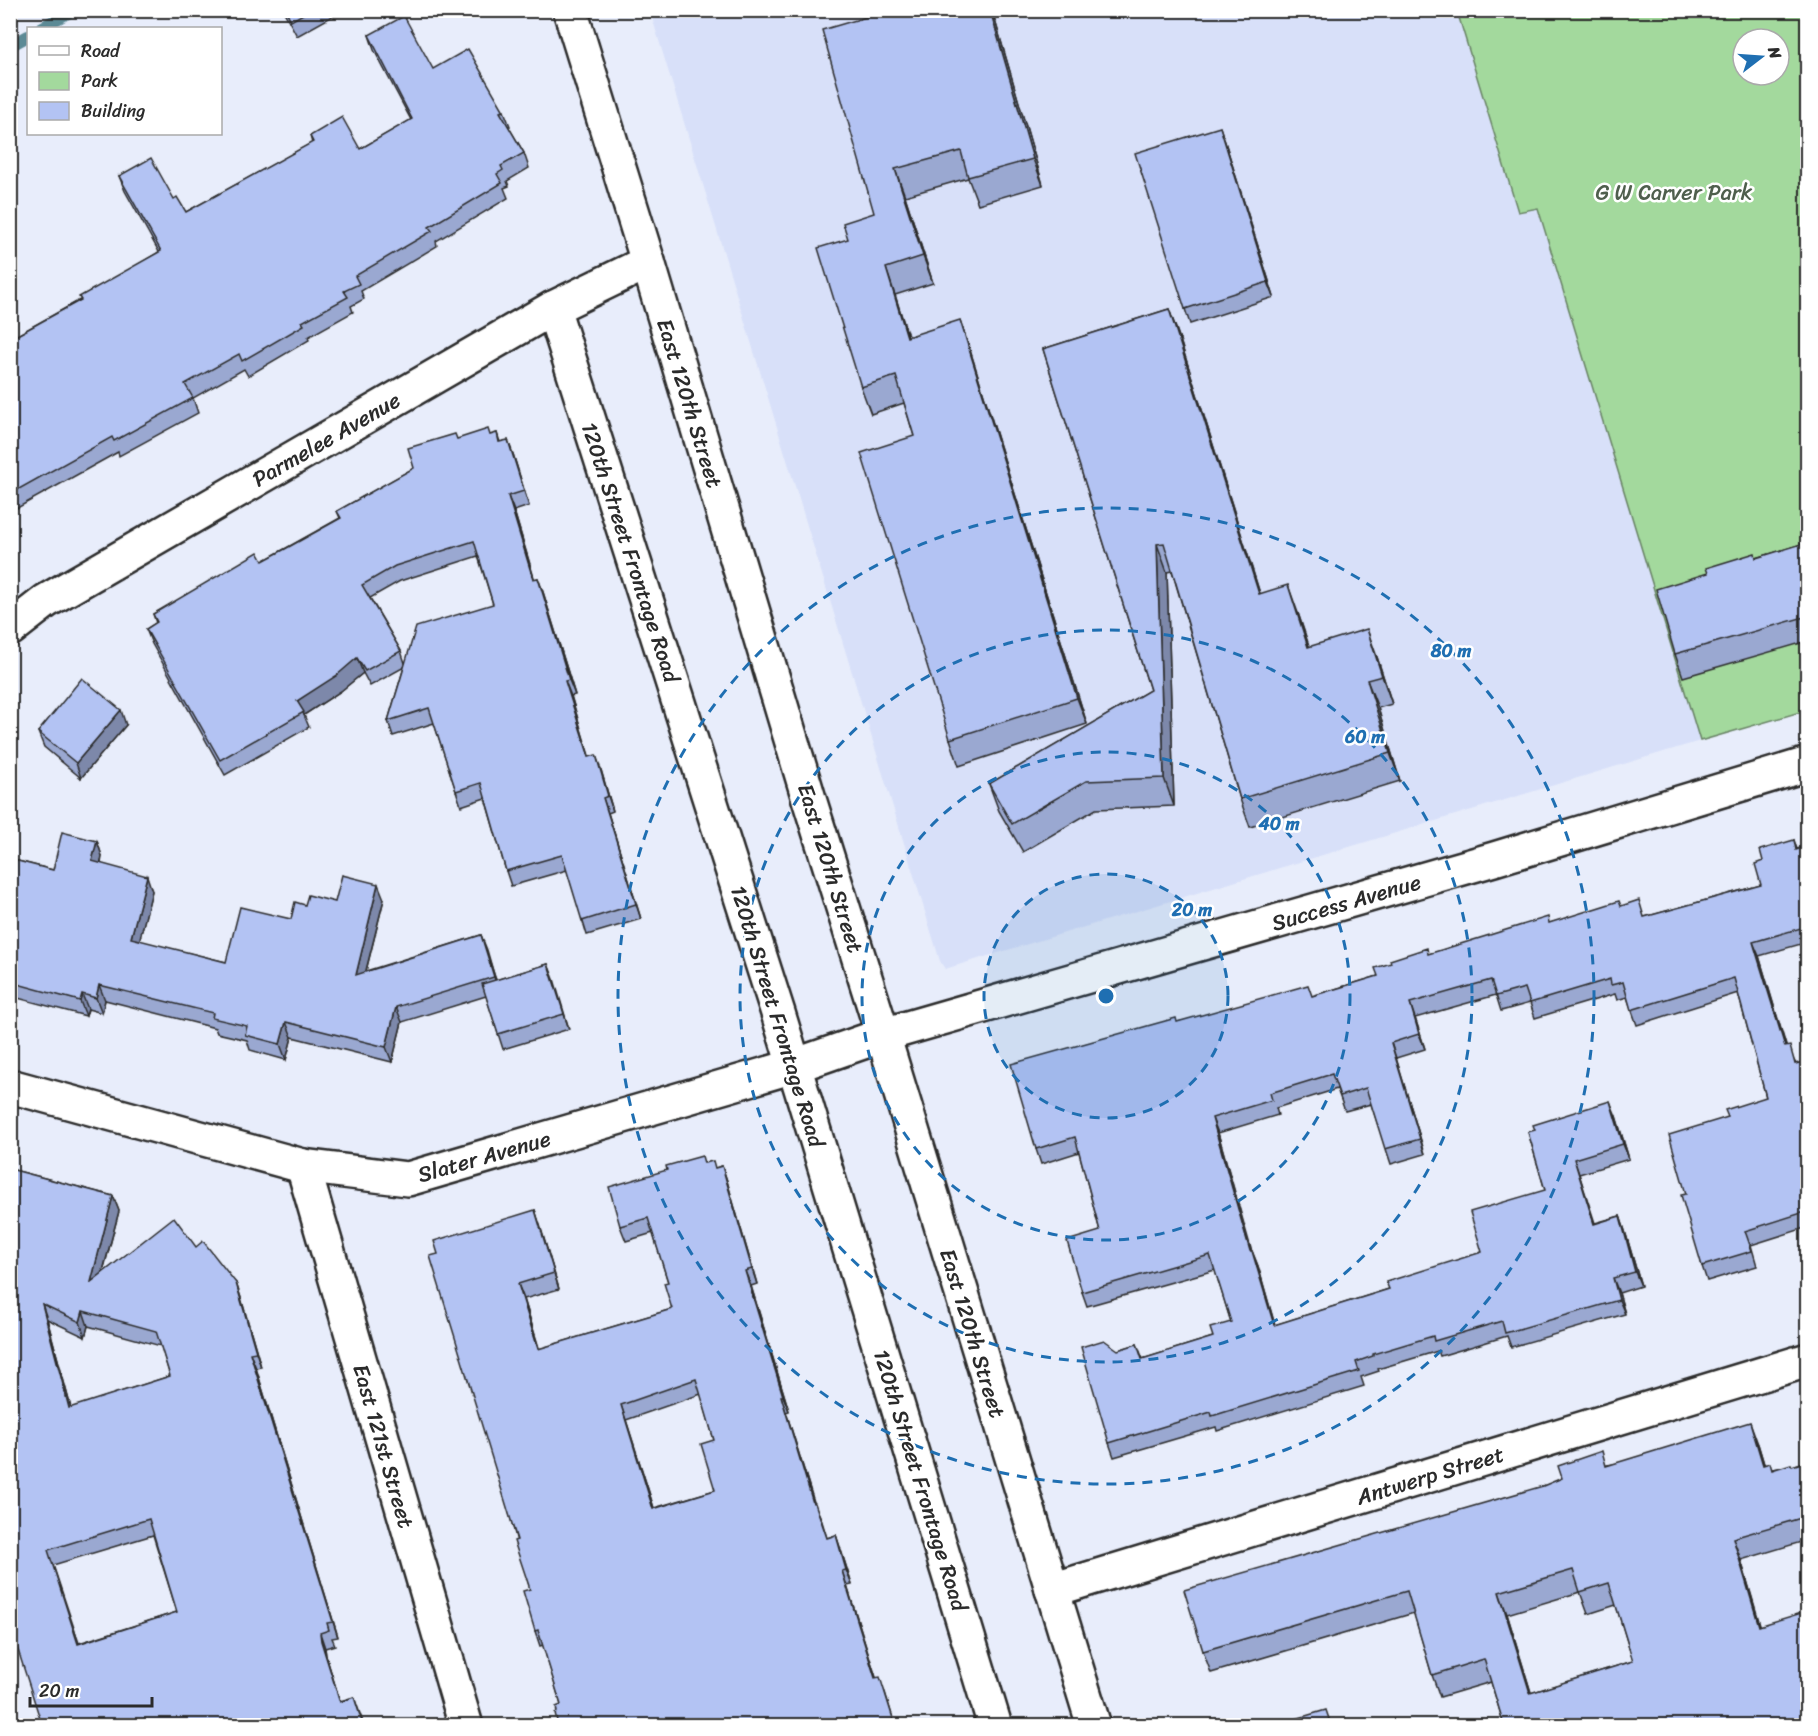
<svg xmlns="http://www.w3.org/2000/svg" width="1818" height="1736" font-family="Sriracha,sans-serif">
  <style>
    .built { fill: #d8e0f9 }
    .green { fill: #a3d99d; stroke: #678264; stroke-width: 1.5; fill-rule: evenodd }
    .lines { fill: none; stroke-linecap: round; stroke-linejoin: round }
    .stream { stroke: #5c8a95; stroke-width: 12 }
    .street-casing { stroke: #2b2b2b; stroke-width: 38 }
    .secondary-casing { stroke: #2b2b2b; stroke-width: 38 }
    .street { stroke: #fff; stroke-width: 33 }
    .secondary { stroke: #fff; stroke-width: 33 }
    .wall { fill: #9aa8d1; stroke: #2b2b2b; stroke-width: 1.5; fill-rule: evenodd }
    .shaded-wall { fill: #7d88aa; stroke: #2b2b2b; stroke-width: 1.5 }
    .building { fill: #b3c3f3; stroke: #2b2b2b; stroke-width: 1.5; fill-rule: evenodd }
    .ring { fill: none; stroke: #1f6fb2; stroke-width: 3; stroke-dasharray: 10 8 }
    .labels { text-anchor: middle; stroke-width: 5; stroke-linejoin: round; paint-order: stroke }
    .park-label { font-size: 22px; fill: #4f5f4d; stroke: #fff }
    .street-label { font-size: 22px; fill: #2b2b2b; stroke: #fff }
    .centre { fill: #1f6fb2; stroke: #fff; stroke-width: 3 }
    .ring-label { font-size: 18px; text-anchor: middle; font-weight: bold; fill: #1f6fb2; stroke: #fff; stroke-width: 5; stroke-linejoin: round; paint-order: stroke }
  </style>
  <rect width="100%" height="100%" fill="#e8edfb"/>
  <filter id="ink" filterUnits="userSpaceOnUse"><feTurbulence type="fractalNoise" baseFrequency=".0167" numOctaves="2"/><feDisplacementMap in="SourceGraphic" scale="12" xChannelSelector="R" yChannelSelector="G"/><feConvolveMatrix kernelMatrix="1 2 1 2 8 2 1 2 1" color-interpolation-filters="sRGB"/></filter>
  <g filter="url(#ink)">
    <!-- built -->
    <polygon class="built" points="650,11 1457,11 1518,212 1538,207 1700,741 945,969 940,961"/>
    <!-- green -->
    <path class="green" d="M1457,11H1807V710L1700,741L1538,208L1518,212ZM1743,39H1779V75H1743Z"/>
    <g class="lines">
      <!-- stream -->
      <g class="stream">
        <polyline points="41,28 73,10"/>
        <polyline points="10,46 28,36"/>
      </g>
      <defs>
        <g id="street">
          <polyline points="553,308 778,1013 995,1726"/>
          <polyline points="10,629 46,601 553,308 648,262"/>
          <polyline points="10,1086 303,1166 408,1179 794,1066 883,1035 1494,859 1808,764"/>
          <polyline points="303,1166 466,1726"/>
          <polyline points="1052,1590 1808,1360"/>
        </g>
        <polyline id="secondary" points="570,10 648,262 809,799 883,1035 1094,1726"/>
      </defs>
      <!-- street casing -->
      <use href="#street" class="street-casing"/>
      <!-- secondary casing -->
      <use href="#secondary" class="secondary-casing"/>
      <!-- street -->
      <use href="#street" class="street"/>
      <!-- secondary -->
      <use href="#secondary" class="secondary"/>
    </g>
    <!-- wall -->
    <g class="wall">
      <polygon points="283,10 330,10 333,16 297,36"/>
      <polygon points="890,10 992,10 1043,185 978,204 968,178 905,196 933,283 895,295 908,336 969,347 1087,724 959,766 950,739 914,436 904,403 871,414 861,387 848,239 874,213"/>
      <polygon points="369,35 433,69 504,111 510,126 508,126 524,153 529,168 507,181 509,186 504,188 508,198 436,241 437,246 361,291 364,299 351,306 353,312 308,337 309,340 248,376 244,369 193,398 198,413 119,456 118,452 10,512 10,339 80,300 159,252 125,191 119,176 174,199 186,212 312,143 310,136 360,149 411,120 374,50"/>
      <polygon points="1225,142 1274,297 1190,324 1185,309"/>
      <polygon points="1169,309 1179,337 1260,594 1298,613 1309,647 1377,657 1392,704 1378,708 1400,781 1250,827 1240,799 1172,571 1167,572 1174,806 1096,809 1023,852 999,811 989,784 1150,690 1043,349"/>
      <path d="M497,433L500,442L513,454L529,506L514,511L534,579L538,578L543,592L575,695L571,696L589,757L601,770L613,811L608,813L641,919L587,935L567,870L511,886L506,871L485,798L461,806L434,723L393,736L388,721L404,667L370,686L363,673L341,691L304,715L309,727L225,775L152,644L146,629L156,623L153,614L263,561L340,518L337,511L414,468L457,439L490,435ZM478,556L493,604L405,663L401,651L370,598L400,581Z"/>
      <polygon points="1808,542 1808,641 1683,677 1675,654 1757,558"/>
      <polygon points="126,725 81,778 44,747 38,732"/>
      <polygon points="1794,840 1797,849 1808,846 1808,942 1759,956 1786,1047 1796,1064 1808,1061 1808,1227 1751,1245 1757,1266 1707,1281 1702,1266 1686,1194 1728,1117 1766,1097 1738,993 1637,1025 1627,997 1617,1000 1615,994 1535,1018 1530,1003 1501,1011 1496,995 1415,1018 1425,1049 1396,1058 1425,1154 1391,1164 1371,1104 1345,1111 1337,1089 1276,1108 1278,1115 1218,1133 1251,1251 1252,1251 1258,1266 1275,1325 1389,1289 1482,1252 1545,1190 1528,1132 1616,1116 1629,1159 1579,1174 1595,1223 1620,1216 1625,1231 1641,1286 1619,1293 1625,1314 1511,1347 1507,1336 1440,1356 1438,1351 1378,1369 1379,1371 1361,1377 1364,1386 1217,1431 1216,1427 1114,1457 1109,1443 1118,1350 1137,1344 1143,1359 1213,1337 1231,1322 1215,1270 1087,1306 1082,1292 1100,1231 1079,1152 1041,1164 1036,1149 1177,1022 1312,996 1378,976 1429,954 1550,923 1621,906 1645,917 1761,885 1763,861"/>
      <polygon points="97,841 102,856 101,864 152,891 139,941 226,962 291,919 305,905 384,899 366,971 481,935 496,980 548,964 569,1029 503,1049 486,996 402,1022 392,1062 292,1037 286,1060 250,1050 247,1040 217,1033 215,1028 105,1000 102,1013 88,1009 86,1016 10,996 10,859 53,870"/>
      <path d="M705,1163L715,1168L722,1166L727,1181L757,1284L751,1286L789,1411L786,1412L814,1503L821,1518L827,1538L836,1535L852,1585L847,1586L876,1678L885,1692L895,1725H558L557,1712L561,1705L543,1645L540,1646L535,1631L530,1589L438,1254L535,1210L559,1289L524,1299L539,1349L672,1309L668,1282L653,1233L626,1241L620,1226ZM701,1394L714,1440L715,1490L654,1508L626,1420Z"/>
      <path d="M10,1169L113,1196L119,1211L103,1272L196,1247L236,1283L241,1298L261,1367L256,1368L338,1637L332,1638L335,1645L325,1648L326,1656L340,1701L354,1697L364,1725H42ZM47,1319L85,1337L88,1326L161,1346L170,1376L71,1408ZM153,1535L177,1612L79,1643L53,1565Z"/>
      <path d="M1758,1444L1764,1464L1772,1469L1792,1466L1808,1461V1540L1741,1560L1760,1626L1504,1725L1491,1682L1440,1697L1432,1675L1414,1613L1211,1673L1203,1651L1543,1486L1607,1465ZM1580,1592L1588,1614L1616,1605L1633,1661L1531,1693L1507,1614Z"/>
    </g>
    <!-- shaded-wall -->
    <g class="shaded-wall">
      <polygon points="990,10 992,10 1043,185 1033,159"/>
      <polygon points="1220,127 1225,142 1274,297 1268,282"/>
      <polygon points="895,169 905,196 933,283 923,256"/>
      <polygon points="886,268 895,295 916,363 907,337"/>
      <polygon points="1169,309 1179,337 1269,622 1259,594"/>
      <polygon points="960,320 969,347 1087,724 1077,698"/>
      <polygon points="508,440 513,454 529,506 524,491"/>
      <polygon points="508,496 514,511 539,594 533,579"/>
      <polygon points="1157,544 1167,572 1174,806 1164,778"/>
      <polygon points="538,578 543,592 575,695 569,680"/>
      <polygon points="1288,585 1298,613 1319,675 1308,647"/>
      <polygon points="1367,629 1377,657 1392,704 1382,676"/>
      <polygon points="357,658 363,673 341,691 304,715 297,701"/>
      <polygon points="1367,680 1378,708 1400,781 1390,753"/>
      <polygon points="565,681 571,696 594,772 589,757"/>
      <polygon points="121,710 126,725 81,778 76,763"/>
      <polygon points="596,755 601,770 613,811 608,796"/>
      <polygon points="603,798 608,813 641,919 636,904"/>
      <polygon points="97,841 102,856 98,877 92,861"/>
      <polygon points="147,876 152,891 136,954 131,938"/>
      <polygon points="378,884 384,899 361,990 356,975"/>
      <polygon points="481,935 487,950 499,992 494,977"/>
      <polygon points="1753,942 1759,956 1791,1062 1785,1047"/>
      <polygon points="548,964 554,979 569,1029 564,1014"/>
      <polygon points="99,985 105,1000 102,1013 96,998"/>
      <polygon points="82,994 88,1009 86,1016 80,1001"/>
      <polygon points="1410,1003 1415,1018 1425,1049 1419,1034"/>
      <polygon points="396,1007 402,1022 392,1062 386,1047"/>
      <polygon points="286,1022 292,1037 286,1060 280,1044"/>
      <polygon points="1391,1043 1396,1058 1425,1154 1420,1139"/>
      <polygon points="1610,1101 1616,1116 1629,1159 1623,1144"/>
      <polygon points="1212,1118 1218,1133 1256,1266 1250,1251"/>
      <polygon points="1574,1159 1579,1174 1599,1238 1594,1224"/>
      <polygon points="722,1166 727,1181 757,1284 752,1269"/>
      <polygon points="113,1196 119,1211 96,1297 91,1282"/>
      <polygon points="535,1210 540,1225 559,1289 554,1273"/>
      <polygon points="1620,1216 1625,1231 1641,1286 1635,1272"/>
      <polygon points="1252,1251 1258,1266 1279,1340 1274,1325"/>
      <polygon points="745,1271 751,1286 789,1411 783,1396"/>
      <polygon points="1613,1278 1619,1293 1625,1314 1619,1300"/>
      <polygon points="236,1283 241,1298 261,1367 256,1352"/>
      <polygon points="518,1284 524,1299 544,1364 538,1349"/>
      <polygon points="42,1304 47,1319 75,1423 69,1408"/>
      <polygon points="83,1311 88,1326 85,1337 80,1322"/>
      <polygon points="250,1353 256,1368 338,1637 333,1622"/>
      <polygon points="781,1396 786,1412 819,1518 813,1503"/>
      <polygon points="621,1405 626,1420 659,1524 653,1509"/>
      <polygon points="1750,1422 1758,1444 1771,1487 1763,1465"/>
      <polygon points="836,1535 841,1550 852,1585 846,1570"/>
      <polygon points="1733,1538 1741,1560 1767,1648 1759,1626"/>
      <polygon points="842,1571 847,1586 881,1693 875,1678"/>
      <polygon points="1499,1592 1507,1614 1538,1715 1530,1693"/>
      <polygon points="320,1633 325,1648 326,1656 345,1717 321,1641"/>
    </g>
    <!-- building -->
    <g class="building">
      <polygon points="286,10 310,10 291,21"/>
      <polygon points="890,10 990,10 1033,159 968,177 961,151 895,169 923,256 886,268 907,337 960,320 1077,698 950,739 861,453 914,436 896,376 861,387 818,248 848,239 843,223 874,213 822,30"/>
      <polygon points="404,16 433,69 468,49 504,111 500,112 524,153 501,166 503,170 497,174 502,183 429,227 432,231 355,276 359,284 344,291 348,297 302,322 304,325 242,361 239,354 185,384 193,398 114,441 112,437 10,494 10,368 13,367 10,363 10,339 81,300 79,297 161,251 119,176 151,158 174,199 177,197 186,212 313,142 310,136 342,117 360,149 412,119 369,35"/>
      <polygon points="1220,127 1268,282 1185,309 1135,153"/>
      <polygon points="1169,309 1259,594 1288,585 1308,647 1367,629 1382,676 1367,680 1390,753 1240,799 1164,543 1157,544 1164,778 1086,781 1012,824 989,784 1150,690 1043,349"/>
      <polygon points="488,429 490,435 497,433 499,442 508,440 524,491 508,496 533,579 538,578 569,680 565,681 589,757 596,755 608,796 603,798 636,904 582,921 562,855 506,871 481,783 456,791 429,708 388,721 416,627 493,604 474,541 395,566 362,585 401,651 365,671 357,658 336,676 297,701 304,712 220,760 146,629 157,622 153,614 258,552 263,561 285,549 341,518 337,511 414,468 408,448 455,434 457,439"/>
      <polygon points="1808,542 1808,616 1675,654 1656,589 1708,573 1706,568 1755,553 1756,558"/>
      <polygon points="82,678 121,710 76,763 38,732"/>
      <polygon points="62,832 97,841 92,861 147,876 131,938 226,962 240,907 291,919 295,902 305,905 308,895 335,902 342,875 378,884 356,975 481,935 494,977 396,1007 386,1047 286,1022 280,1044 245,1035 247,1026 212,1018 213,1013 99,985 96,998 82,994 80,1001 10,982 10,859 53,870"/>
      <polygon points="1794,840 1796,850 1808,846 1808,926 1753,942 1785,1047 1790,1046 1795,1064 1808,1061 1808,1211 1745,1231 1752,1251 1702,1266 1681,1195 1686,1194 1669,1135 1728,1117 1725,1110 1766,1097 1734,978 1631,1010 1623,982 1611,985 1610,979 1530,1003 1525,988 1496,996 1491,980 1410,1003 1419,1034 1391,1043 1420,1139 1385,1149 1366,1088 1340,1096 1332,1074 1270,1093 1272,1100 1212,1118 1250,1251 1252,1251 1274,1325 1389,1289 1386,1282 1482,1252 1470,1212 1545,1190 1528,1132 1535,1130 1533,1125 1610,1101 1623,1144 1574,1159 1594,1224 1620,1216 1635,1272 1613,1278 1619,1300 1505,1333 1502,1321 1434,1341 1433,1336 1373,1354 1373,1356 1356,1362 1359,1371 1212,1416 1211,1412 1109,1443 1081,1347 1104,1340 1118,1350 1137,1344 1142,1359 1213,1337 1210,1328 1231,1322 1210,1255 1082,1292 1067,1241 1100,1231 1075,1137 1036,1149 1011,1064 1176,1018 1177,1022 1308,985 1312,996 1378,976 1375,968 1391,963 1390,960 1427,948 1428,954 1548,917 1549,923 1619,901 1621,906 1639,900 1644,917 1761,885 1755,864 1763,861 1760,850"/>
      <polygon points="548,964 564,1014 498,1034 482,984"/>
      <path d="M702,1156L704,1163L713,1161L715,1168L722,1166L752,1269L745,1271L783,1396H781L813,1503H815L827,1538L836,1535L846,1570L842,1571L875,1678L880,1677L895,1725H558L555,1713L557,1712L556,1707L561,1705L538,1630L535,1631L523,1591L530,1589L514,1541L517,1540L430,1256L438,1254L434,1241L535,1210L554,1273L518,1284L538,1349L672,1309L664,1283L668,1282L648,1218L620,1226L609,1187L667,1170L666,1166ZM696,1379L714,1440L701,1444L715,1490L653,1509L621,1405Z"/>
      <path d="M10,1169L113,1196L91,1282L174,1217L196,1247L203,1241L236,1283L256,1352L250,1353L333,1622L327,1623L329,1630L320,1633L321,1641L340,1702L354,1697L363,1725H42L10,1625ZM42,1304L80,1322L83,1311L156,1331L170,1376L69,1408ZM149,1519L177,1612L78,1644L48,1550Z"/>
      <path d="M1750,1422L1763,1465L1770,1463L1772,1470L1791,1464L1792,1466L1808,1461V1516L1733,1538L1759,1626L1808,1611V1725H1504L1484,1659L1432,1675L1407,1591L1203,1651L1184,1590L1543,1486L1562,1478L1558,1466L1602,1451L1606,1466ZM1573,1570L1580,1592L1609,1583L1633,1661L1530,1693L1499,1592Z"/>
      <polygon points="1326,1710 1331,1725 1275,1725"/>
    </g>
  </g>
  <!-- distance rings -->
  <circle cx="1106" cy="996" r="122" fill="#1f6fb2" fill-opacity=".12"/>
  <g class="ring">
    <circle cx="1106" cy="996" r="122"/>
    <circle cx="1106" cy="996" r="244"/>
    <circle cx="1106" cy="996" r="366"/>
    <circle cx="1106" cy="996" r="488"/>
  </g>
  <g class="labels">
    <!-- park labels -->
    <g class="park-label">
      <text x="1674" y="200">G W Carver Park</text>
    </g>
    <!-- street labels -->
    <g class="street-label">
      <text transform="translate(690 403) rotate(73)" y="8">East 120th Street</text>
      <text transform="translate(326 439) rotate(-30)" y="8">Parmelee Avenue</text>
      <text transform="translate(631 552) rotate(72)" y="8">120th Street Frontage Road</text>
      <text transform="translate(831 868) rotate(73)" y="8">East 120th Street</text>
      <text transform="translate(1346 902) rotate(-16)" y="8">Success Avenue</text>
      <text transform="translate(778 1016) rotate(73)" y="8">120th Street Frontage Road</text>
      <text transform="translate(484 1156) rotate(-16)" y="8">Slater Avenue</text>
      <text transform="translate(973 1333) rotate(73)" y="8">East 120th Street</text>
      <text transform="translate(384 1446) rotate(74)" y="8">East 121st Street</text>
      <text transform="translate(1430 1475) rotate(-17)" y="8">Antwerp Street</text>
      <text transform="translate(921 1480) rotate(73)" y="8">120th Street Frontage Road</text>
    </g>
  </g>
  <circle cx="1106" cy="996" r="9" class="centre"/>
  <g class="ring-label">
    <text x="1451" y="657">80 m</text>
    <text x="1365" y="743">60 m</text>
    <text x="1279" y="830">40 m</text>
    <text x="1192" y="916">20 m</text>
  </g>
  <!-- margin -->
  <rect width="1818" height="1736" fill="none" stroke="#fff" stroke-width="36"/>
  <rect x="18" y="18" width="1782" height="1700" fill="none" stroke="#2b2b2b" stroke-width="2" filter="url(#ink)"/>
  <!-- legend -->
  <rect x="27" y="27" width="195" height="108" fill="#ffffff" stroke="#aaaaaa" stroke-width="1.5"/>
  <rect x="39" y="46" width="30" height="9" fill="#ffffff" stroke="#aaaaaa" stroke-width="1.5"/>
  <text x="81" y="57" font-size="18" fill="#2b2b2b">Road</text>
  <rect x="39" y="72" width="30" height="18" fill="#a3d99d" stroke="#aaaaaa" stroke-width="1.5"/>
  <text x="81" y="87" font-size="18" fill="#2b2b2b">Park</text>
  <rect x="39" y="102" width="30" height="18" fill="#b3c3f3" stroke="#aaaaaa" stroke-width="1.5"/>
  <text x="81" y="117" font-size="18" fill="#2b2b2b">Building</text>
  <!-- north arrow -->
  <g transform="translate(1761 57) rotate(73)"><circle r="28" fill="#ffffff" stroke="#aaaaaa" stroke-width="1.5"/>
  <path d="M0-4.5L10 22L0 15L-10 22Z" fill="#1f6fb2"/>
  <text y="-9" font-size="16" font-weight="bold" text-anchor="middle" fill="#2b2b2b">N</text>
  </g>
  <!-- scale -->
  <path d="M30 1697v9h122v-9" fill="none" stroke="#2b2b2b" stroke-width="3"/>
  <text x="39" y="1697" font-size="18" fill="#2b2b2b" stroke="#ffffff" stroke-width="4.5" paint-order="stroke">20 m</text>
</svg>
